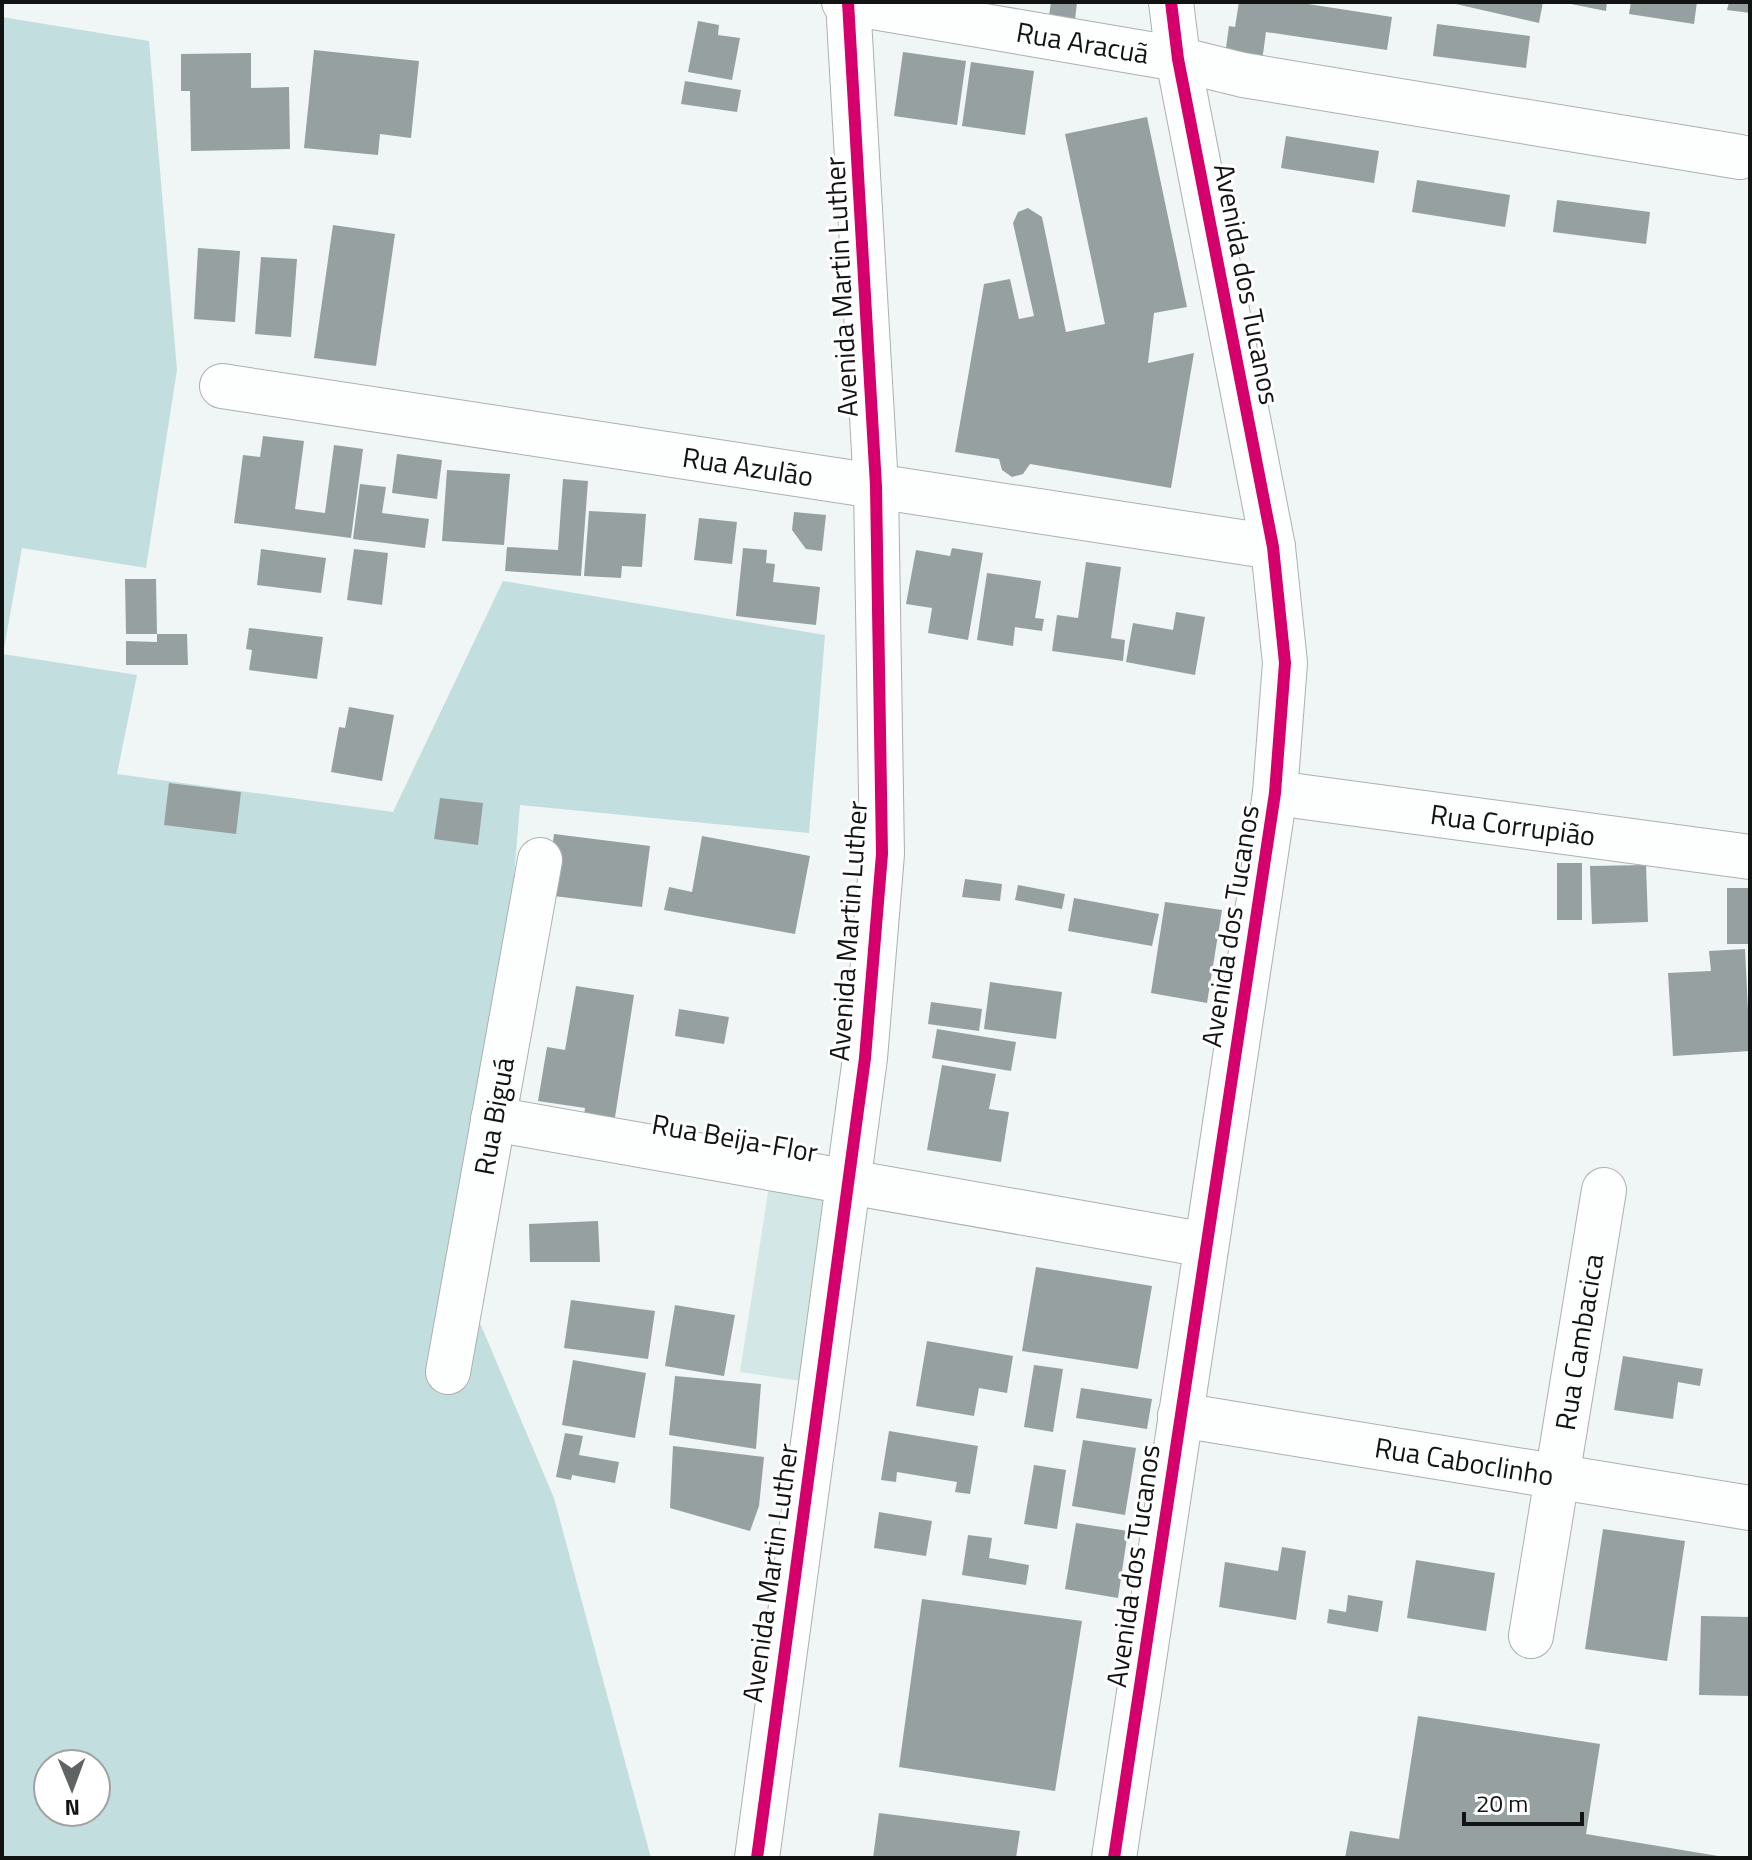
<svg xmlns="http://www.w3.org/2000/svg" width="1752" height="1860" font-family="'Titillium Web',sans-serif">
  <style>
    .green { fill: #d4e7e7 }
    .forest { fill: #c3dede; fill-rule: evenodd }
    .building { fill: #96a0a0 }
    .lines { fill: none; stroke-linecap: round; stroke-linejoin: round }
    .minor-casing { stroke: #adb0b0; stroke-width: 46 }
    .major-casing { stroke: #adb0b0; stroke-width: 46 }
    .minor { stroke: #fdfefe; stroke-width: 44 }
    .major { stroke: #fdfefe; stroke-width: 44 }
    .cycleway-casing { stroke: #fff; stroke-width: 17 }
    .cycleway { stroke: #d6006c; stroke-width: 12 }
    .labels { text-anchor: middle; stroke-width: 6; stroke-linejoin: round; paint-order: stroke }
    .street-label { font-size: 28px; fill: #121414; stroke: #fff }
  </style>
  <rect width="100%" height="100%" fill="#f0f5f5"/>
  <!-- green -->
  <polygon class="green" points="769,1186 831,1195 801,1381 740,1372"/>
  <!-- forest -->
  <path class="forest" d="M2,17L149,41L177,370L146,568L22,548L3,654L137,675L117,774L393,812L503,581L825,635L809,833L520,805L477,1316L554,1498L651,1858H2ZM48,1764H96V1812H48Z"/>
  <!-- building -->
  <g class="building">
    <polygon points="1051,2 1077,2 1075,20 1049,16"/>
    <polygon points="1239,2 1295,2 1392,17 1387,50 1266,32 1262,61 1225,55 1229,26 1235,27"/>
    <polygon points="1447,2 1543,2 1539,23"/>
    <polygon points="1561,2 1607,2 1606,11"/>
    <polygon points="1631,2 1697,2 1694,24 1629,14"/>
    <polygon points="1729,2 1750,2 1750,13 1727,10"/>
    <polygon points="698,21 719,25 718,35 740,38 732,80 688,72"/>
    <polygon points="1437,24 1530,36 1526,68 1433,56"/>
    <polygon points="314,50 419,61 411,138 380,134 378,155 304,148"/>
    <polygon points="903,52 966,61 957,125 894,116"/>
    <polygon points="251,53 251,88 289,87 290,149 191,151 190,91 181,91 181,54"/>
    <polygon points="971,62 1034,71 1025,135 962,126"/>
    <polygon points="685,81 741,90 737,112 681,104"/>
    <polygon points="1147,117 1187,307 1154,313 1148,363 1194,353 1171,488 1030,464 1023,474 1012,477 1002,470 999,459 955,452 984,284 1010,279 1019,319 1034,316 1013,223 1018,212 1028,208 1042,217 1066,332 1105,324 1065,134"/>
    <polygon points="1286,136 1379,151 1374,183 1281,168"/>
    <polygon points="1417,180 1510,195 1505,227 1412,212"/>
    <polygon points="1557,200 1650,212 1646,244 1553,232"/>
    <polygon points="333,225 395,234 376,366 314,358"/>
    <polygon points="198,248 240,251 235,322 194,319"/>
    <polygon points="261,257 297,259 291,337 255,334"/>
    <polygon points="263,436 304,441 295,509 325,513 334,445 363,449 351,538 234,523 243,455 260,457"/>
    <polygon points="397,454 442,460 437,499 392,493"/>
    <polygon points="447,470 510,474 504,545 442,541"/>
    <polygon points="563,479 588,481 581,576 505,571 507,547 558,550"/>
    <polygon points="360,484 386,487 382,513 429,519 425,548 353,539"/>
    <polygon points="589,511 646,514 642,567 622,566 621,578 584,576"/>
    <polygon points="794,512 826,515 822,551 806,549 792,530"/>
    <polygon points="699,518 737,522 732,564 694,560"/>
    <polygon points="743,548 767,550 766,563 775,564 773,582 820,587 816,625 736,616"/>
    <polygon points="952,548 983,553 968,640 928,633 932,608 906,604 916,550 950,556"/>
    <polygon points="261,549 326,558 321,593 257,585"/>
    <polygon points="354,549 388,553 382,605 347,600"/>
    <polygon points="1086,562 1121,567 1111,638 1125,640 1123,661 1052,651 1057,615 1078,618"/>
    <polygon points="987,573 1041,581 1035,618 1044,619 1042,631 1015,627 1013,646 977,640"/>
    <polygon points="125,579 156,579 157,634 187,634 188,665 126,665 126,641 157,642 157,634 126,634"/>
    <polygon points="1176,612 1205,617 1195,675 1126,662 1133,623 1173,630"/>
    <polygon points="249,628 323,637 317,679 249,670 252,650 246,649"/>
    <polygon points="349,707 394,715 382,781 331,772 339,727 345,728"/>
    <polygon points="169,783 241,792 236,834 164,825"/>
    <polygon points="440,798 483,803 478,845 434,839"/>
    <polygon points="554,834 650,846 642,907 546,895"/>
    <polygon points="702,836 810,856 795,934 664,910 669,887 692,892"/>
    <rect x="1557" y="863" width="25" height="57"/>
    <polygon points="1646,865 1648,922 1592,924 1590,866"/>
    <polygon points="965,879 1002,884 1000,901 962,897"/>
    <polygon points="1018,885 1065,894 1062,909 1015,900"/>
    <rect x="1727" y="888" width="23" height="56"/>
    <polygon points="1074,898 1159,914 1152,946 1068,931"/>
    <polygon points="1165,902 1222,910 1207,1003 1151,993"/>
    <polygon points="1745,949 1750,1051 1673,1056 1668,973 1711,971 1709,951"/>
    <polygon points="990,982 1062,992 1056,1039 984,1029"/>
    <polygon points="576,986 634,995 613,1130 583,1125 585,1108 538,1101 547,1047 565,1050"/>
    <polygon points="931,1002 982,1009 979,1031 928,1024"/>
    <polygon points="679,1009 729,1017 724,1044 675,1036"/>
    <polygon points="937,1029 1016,1042 1011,1071 932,1058"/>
    <polygon points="942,1065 996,1074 989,1109 1009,1112 1001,1162 927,1150"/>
    <polygon points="598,1221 600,1262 530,1262 529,1224"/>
    <polygon points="1036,1267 1152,1286 1138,1369 1022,1351"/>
    <polygon points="571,1300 655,1311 648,1359 564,1348"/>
    <polygon points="675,1305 735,1315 724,1376 665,1366"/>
    <polygon points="927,1341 1013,1356 1007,1393 979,1388 974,1416 916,1406"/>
    <polygon points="1623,1356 1703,1369 1700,1386 1678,1382 1673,1419 1614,1410"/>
    <polygon points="573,1360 646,1373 635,1438 562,1425"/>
    <polygon points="1034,1365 1063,1369 1053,1432 1024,1427"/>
    <polygon points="675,1376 761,1384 756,1449 669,1435"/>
    <polygon points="1081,1388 1152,1399 1147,1429 1076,1418"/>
    <polygon points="889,1431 978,1446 970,1494 955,1492 957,1482 897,1472 896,1482 881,1480"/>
    <polygon points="565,1433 583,1436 579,1455 619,1462 615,1483 572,1475 571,1480 556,1477"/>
    <polygon points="1083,1440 1136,1448 1125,1515 1072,1506"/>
    <polygon points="673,1446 764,1457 759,1506 750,1531 670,1508"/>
    <polygon points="1034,1465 1066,1470 1057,1529 1024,1524"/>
    <polygon points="879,1512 932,1521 926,1556 874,1548"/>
    <polygon points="1076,1523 1128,1531 1118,1598 1065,1589"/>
    <polygon points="1603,1529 1685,1541 1667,1661 1585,1649"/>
    <polygon points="968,1535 992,1538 989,1558 1029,1565 1026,1585 962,1575"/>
    <polygon points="1282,1547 1306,1551 1296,1620 1219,1607 1225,1562 1278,1571"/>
    <polygon points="1416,1560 1495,1573 1486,1631 1407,1618"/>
    <polygon points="1348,1595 1383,1601 1378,1632 1327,1623 1329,1609 1346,1612"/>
    <polygon points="922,1599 1082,1621 1055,1791 899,1767"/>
    <polygon points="1701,1616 1750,1617 1750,1696 1699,1695"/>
    <polygon points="1418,1716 1600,1744 1586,1834 1730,1858 1345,1858 1350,1831 1399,1839"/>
    <polygon points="879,1813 1020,1831 1016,1858 873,1858"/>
  </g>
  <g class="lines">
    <defs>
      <g id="minor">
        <path id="s1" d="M844,2L1178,59L1243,75L1740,157"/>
        <path id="s2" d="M222,386L1273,547"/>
        <path id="s3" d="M1275,793L1750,857"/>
        <polyline points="493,1119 1206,1245"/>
        <path id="s4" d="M448,1372L540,860"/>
        <path id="s5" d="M1180,1415L1750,1508"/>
        <path id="s6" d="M1531,1636L1604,1190"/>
        <polyline points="1114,1858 1275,793 1285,663 1273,547 1178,59 1171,2"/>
      </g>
      <polyline id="major" points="757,1858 865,1058 882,854 876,486 848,2"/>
    </defs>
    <!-- minor casing -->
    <use href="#minor" class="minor-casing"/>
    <!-- major casing -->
    <use href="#major" class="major-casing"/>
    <!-- minor -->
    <use href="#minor" class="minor"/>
    <!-- major -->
    <use href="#major" class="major"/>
    <defs>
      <g id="cycleway">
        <polyline points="757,1858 865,1058 882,854 876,486 848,2"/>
        <polyline points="1114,1858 1275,793 1285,663 1273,547 1178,59 1171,2"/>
      </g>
    </defs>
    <!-- cycleway casing -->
    <use href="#cycleway" class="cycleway-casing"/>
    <!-- cycleway -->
    <use href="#cycleway" class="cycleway"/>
  </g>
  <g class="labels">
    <!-- street labels -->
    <g class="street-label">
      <text dy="10" stroke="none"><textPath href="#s1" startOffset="242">Rua Aracuã</textPath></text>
      <text transform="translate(1247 284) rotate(79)" y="10">Avenida dos Tucanos</text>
      <text transform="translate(841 287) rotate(-93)" y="10">Avenida Martin Luther</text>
      <text dy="10" stroke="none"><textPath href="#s2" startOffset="532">Rua Azulão</textPath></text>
      <text dy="10" stroke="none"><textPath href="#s3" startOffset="240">Rua Corrupião</textPath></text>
      <text transform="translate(1230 926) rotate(-81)" y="10">Avenida dos Tucanos</text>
      <text transform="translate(848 931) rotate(-86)" y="10">Avenida Martin Luther</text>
      <text dy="10" stroke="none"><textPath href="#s4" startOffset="260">Rua Biguá</textPath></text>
      <text transform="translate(735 1138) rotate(10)" y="10">Rua Beija-Flor</text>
      <text dy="10" stroke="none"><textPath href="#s6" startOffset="298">Rua Cambacica</textPath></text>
      <text dy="10" stroke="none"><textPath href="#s5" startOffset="288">Rua Caboclinho</textPath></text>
      <text transform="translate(1133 1566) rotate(-82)" y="10">Avenida dos Tucanos</text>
      <text transform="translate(770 1573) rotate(-82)" y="10">Avenida Martin Luther</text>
    </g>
  </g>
  <!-- border -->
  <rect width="1752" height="1860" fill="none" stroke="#121414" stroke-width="8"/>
  <!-- north arrow -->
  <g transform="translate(72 1788) rotate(179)"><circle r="38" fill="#ffffff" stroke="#a0a1a1" stroke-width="2"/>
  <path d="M0-6L14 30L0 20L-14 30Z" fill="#606363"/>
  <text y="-12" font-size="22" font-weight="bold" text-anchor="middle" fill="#121414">N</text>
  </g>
  <!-- scale -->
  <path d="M1464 1812v12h118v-12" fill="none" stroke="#121414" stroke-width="4"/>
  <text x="1476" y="1812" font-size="24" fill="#121414" stroke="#ffffff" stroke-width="6" paint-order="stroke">20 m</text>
</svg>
